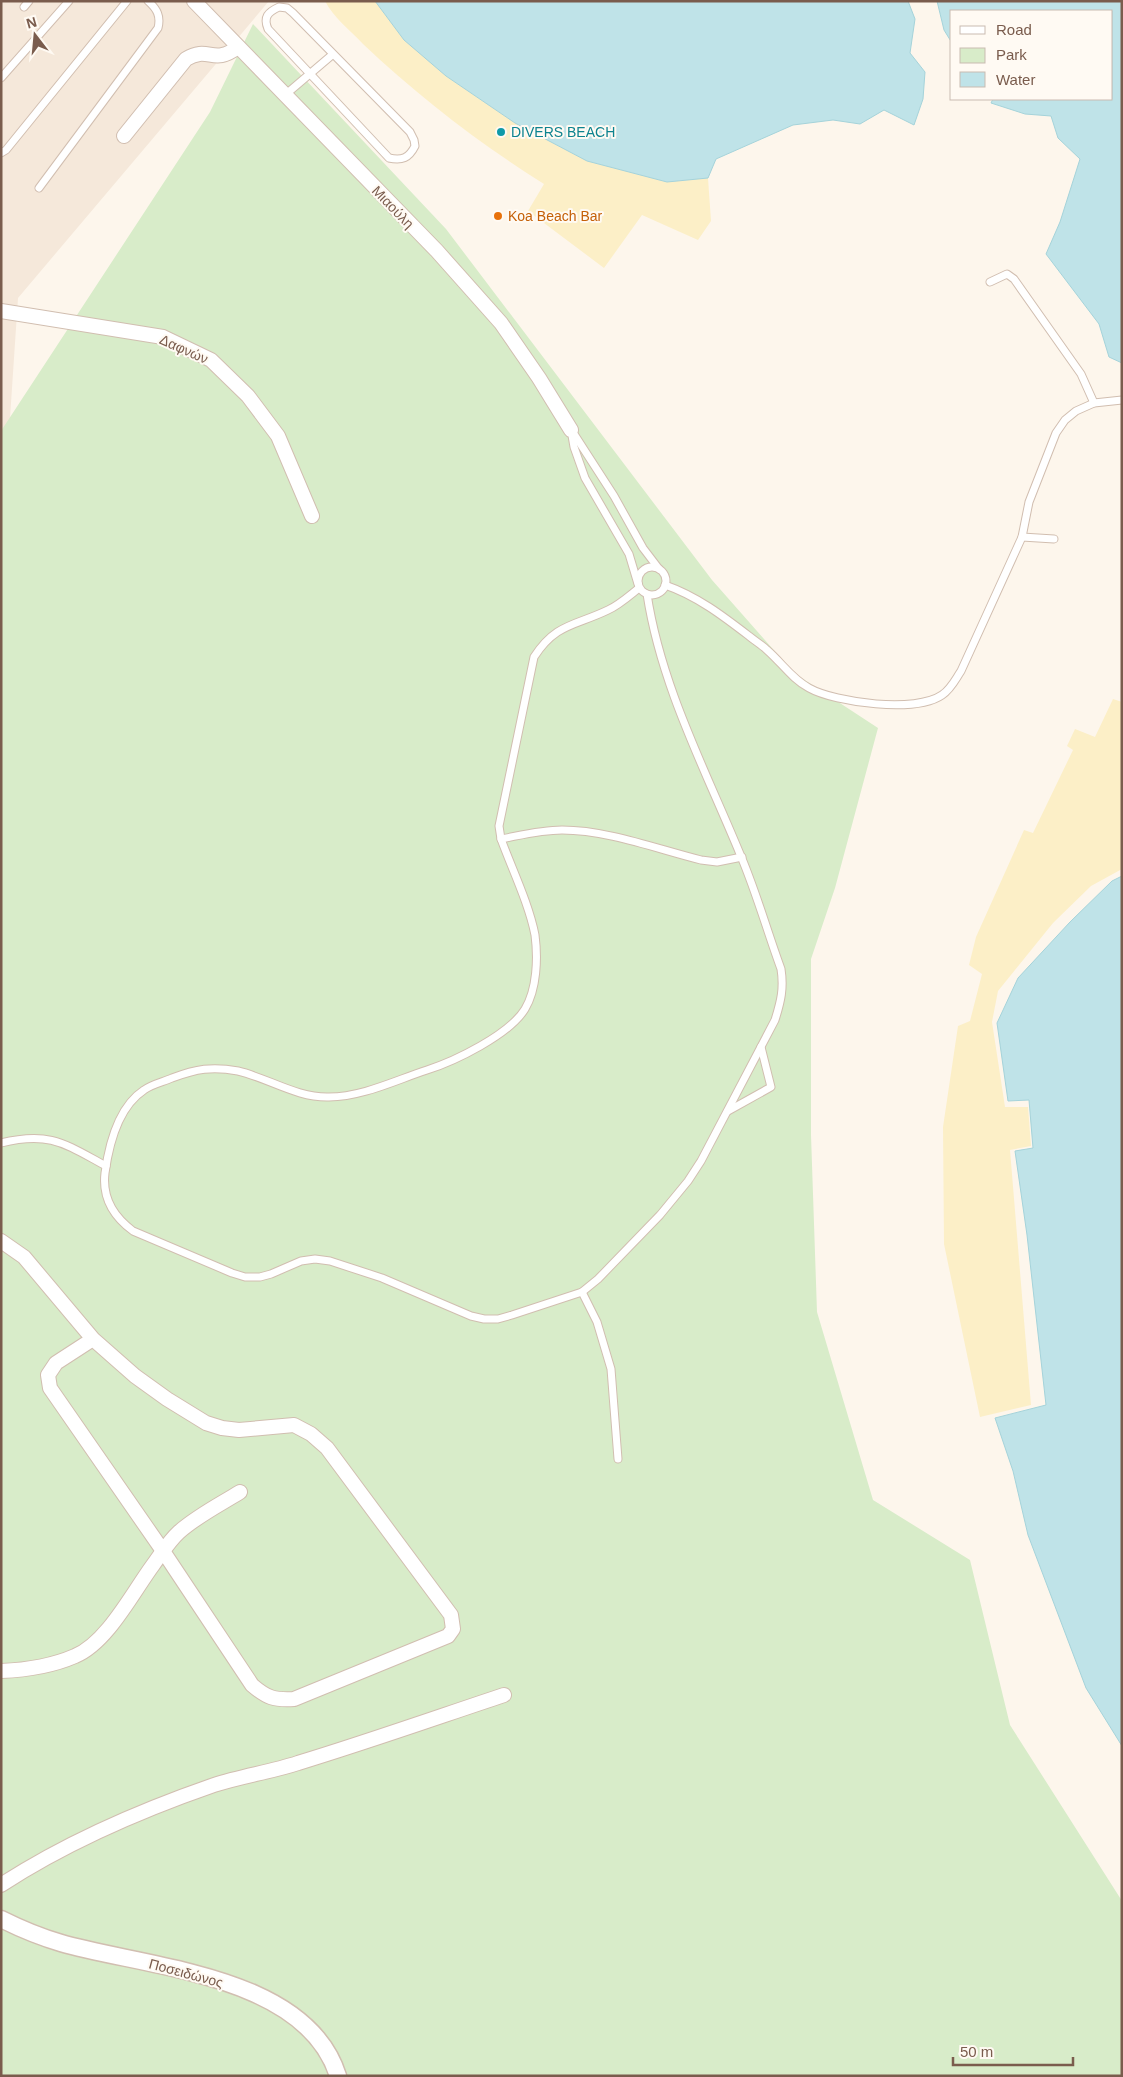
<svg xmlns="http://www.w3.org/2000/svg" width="1123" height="2077" font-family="Arial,sans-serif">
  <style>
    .residential { fill: #f5e8da }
    .green { fill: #d8ecc9 }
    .sand { fill: #fcefc7 }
    .water { fill: #bfe3e8; stroke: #a5d3da }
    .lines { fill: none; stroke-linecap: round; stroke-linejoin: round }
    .service-casing { stroke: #d1beb0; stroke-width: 9 }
    .minor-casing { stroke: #d1beb0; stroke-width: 16 }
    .tertiary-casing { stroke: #d1beb0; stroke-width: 19 }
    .service { stroke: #fff; stroke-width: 7 }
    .minor { stroke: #fff; stroke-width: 14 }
    .tertiary { stroke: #fff; stroke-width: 16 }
    .culture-dot { fill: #0f9aa8; stroke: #fffaf3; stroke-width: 2 }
    .food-dot { fill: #e8710a; stroke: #fffaf3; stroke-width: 2 }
    .labels { text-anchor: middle; stroke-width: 4; stroke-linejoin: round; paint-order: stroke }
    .culture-label { font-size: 14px; fill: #0d838f; stroke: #fffaf3; text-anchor: start }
    .street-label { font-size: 14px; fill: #7a5c4d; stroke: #fffaf3 }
    .food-label { font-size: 14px; fill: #c56008; stroke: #fffaf3; text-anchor: start }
  </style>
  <rect width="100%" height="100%" fill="#fdf6ec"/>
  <!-- residential -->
  <polygon class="residential" points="1,1 269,1 18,298 1,553"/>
  <!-- green -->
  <polygon class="green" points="253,24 446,229 712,580 794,673 878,728 835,888 811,959 811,1135 817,1312 873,1500 970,1560 1010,1725 1122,1901 1122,2076 1,2076 1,431 210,112"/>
  <!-- sand -->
  <g class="sand">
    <path d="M325,1H375L404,40L446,76L515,123L587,161L667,182L708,178L711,221L698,240L642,215L604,268L528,211L544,184C480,144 418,96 363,44C350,30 334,18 325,1Z"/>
    <polygon points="1113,699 1122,702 1122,869 1091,886 1053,923 998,991 992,1022 1005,1107 1028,1107 1031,1146 1010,1150 1031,1405 980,1417 944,1244 943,1127 958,1026 970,1021 982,974 969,965 976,937 1024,830 1033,833 1073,750 1067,746 1075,729 1095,737"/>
  </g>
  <!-- water -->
  <g class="water">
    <polygon points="375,1 908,1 915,19 910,53 925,72 923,99 914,125 884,110 860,124 833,120 793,125 716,159 708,178 667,182 587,161 515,123 446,76 404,40"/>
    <polygon points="937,1 1122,1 1122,363 1109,357 1099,324 1046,254 1060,222 1080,159 1058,138 1051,116 1025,114 991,103 993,99 1112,99 1112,11 952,11 952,43 944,30"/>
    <polygon points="1122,876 1122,1746 1086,1688 1028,1535 1013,1471 995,1418 1046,1405 1027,1235 1015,1151 1033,1148 1029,1100 1008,1101 997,1023 1018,978 1070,922 1112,881"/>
  </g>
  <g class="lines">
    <defs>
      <g id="service">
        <polyline points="24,7 29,1"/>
        <path d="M279,7L287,8L293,13L410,132L414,140L415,146C409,158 402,161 389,158L268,29C263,17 268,12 279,7Z"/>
        <polyline points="1,78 69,1"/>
        <polyline points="285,95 332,55"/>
        <polyline points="1,153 6,150 127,1"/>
        <path d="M39,188L158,28C161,16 157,9 148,1"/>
        <polyline points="990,282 1007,274 1014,279 1081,374 1094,403"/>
        <polyline points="571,430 574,447 585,478 629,554 638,584"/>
        <polyline points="574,434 614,496 643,548 659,569"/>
        <polyline points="1022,537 1054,539"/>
        <circle cx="652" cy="581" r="14"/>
        <path d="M665,585C697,596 723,616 749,636C755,641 762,645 767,650C782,663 792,679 809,688C836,703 916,713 942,695C951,689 955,680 961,671L1022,537L1029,502L1056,433L1065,420L1076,411L1094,403L1122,400"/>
        <path d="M639,588C629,596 619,605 608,610C575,626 556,623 534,657L499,826L501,839C512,869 529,904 535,935C538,958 537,989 525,1009C509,1035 455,1061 427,1070C396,1080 362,1097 329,1097C297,1098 268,1078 238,1071C212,1066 196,1069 172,1078C163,1082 152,1084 144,1090C118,1107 109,1144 105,1173C102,1198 114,1217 133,1231L232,1273L245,1277H260L271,1274L301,1261L315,1259L330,1261L382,1278L471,1316L484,1319H498L512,1315L582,1292L598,1279L660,1215L688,1181L701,1161L775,1020C781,1001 784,988 781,969C767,931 756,891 740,854C705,769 661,686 647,594"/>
        <path d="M501,839C522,835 541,830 562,830C607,830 657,849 701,860L717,862L742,857"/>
        <polyline points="728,1111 771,1087 761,1047"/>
        <path d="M1,1143C50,1131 65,1144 106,1166"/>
        <polyline points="582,1292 597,1322 611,1369 618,1459"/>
      </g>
      <g id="minor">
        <polyline points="194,1 437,251 501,323 539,378 571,430"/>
        <path d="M124,136L186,59C209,45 213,66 238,47"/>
        <polyline points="1,311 163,337 211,360 248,396 278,436 312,516"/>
        <path d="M1,1241L24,1257L93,1339L135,1376L167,1399L206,1423L222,1428L239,1430L294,1425L311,1434L327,1448L451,1615L453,1629L448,1636L294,1699C274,1700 267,1698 252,1685L163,1551L50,1388L48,1375L56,1363L93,1339"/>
        <path d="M1,1671C26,1670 52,1666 75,1656C107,1643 133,1592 153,1565C161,1554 169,1541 179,1532C197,1516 219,1505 240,1492"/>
        <path d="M1,1885C67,1842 139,1811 214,1785C241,1776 271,1772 298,1763C367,1742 435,1718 504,1695"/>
      </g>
      <path id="tertiary" d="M1,1919C21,1929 40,1937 61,1943C147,1968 306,1974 338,2076"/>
    </defs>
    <!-- service casing -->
    <use href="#service" class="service-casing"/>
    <!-- minor casing -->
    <use href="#minor" class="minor-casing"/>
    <!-- tertiary casing -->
    <use href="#tertiary" class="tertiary-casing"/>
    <!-- service -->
    <use href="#service" class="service"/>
    <!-- minor -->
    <use href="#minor" class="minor"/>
    <!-- tertiary -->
    <use href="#tertiary" class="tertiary"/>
  </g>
  <!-- markers -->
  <circle class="culture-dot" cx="501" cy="132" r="5"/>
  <circle class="food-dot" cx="498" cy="216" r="5"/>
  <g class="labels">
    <!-- culture labels -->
    <g class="culture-label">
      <text x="511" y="137">DIVERS BEACH</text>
    </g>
    <!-- street labels -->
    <g class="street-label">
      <text transform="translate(393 207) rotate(46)" y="5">Μιαούλη</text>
      <text transform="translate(184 349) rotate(24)" y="5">Δαφνών</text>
      <text transform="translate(186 1973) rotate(15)" y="5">Ποσειδώνος</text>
    </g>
    <!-- food labels -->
    <g class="food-label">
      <text x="508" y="221">Koa Beach Bar</text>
    </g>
  </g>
  <!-- border -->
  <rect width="1123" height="2077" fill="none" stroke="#7a5c4d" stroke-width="5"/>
  <!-- legend -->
  <rect x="950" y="10" width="162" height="90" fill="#fffaf3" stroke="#cabbb1"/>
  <rect x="960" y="26" width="25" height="8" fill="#ffffff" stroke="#cabbb1"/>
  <text x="996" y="35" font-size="15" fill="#7a5c4d">Road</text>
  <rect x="960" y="48" width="25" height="15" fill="#d8ecc9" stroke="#cabbb1"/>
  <text x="996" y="60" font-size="15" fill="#7a5c4d">Park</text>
  <rect x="960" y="72" width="25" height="15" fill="#bfe3e8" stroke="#cabbb1"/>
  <text x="996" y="85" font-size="15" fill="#7a5c4d">Water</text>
  <!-- north arrow -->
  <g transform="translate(35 35) rotate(344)" stroke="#fffaf3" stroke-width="4" paint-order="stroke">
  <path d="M0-4L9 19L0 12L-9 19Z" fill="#7a5c4d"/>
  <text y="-8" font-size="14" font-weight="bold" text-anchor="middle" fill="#7a5c4d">N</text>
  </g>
  <!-- scale -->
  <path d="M953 2057v8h120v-8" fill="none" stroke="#7a5c4d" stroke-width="2.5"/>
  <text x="960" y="2057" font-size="15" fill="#7a5c4d" stroke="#fffaf3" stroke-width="4" paint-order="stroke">50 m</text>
</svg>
